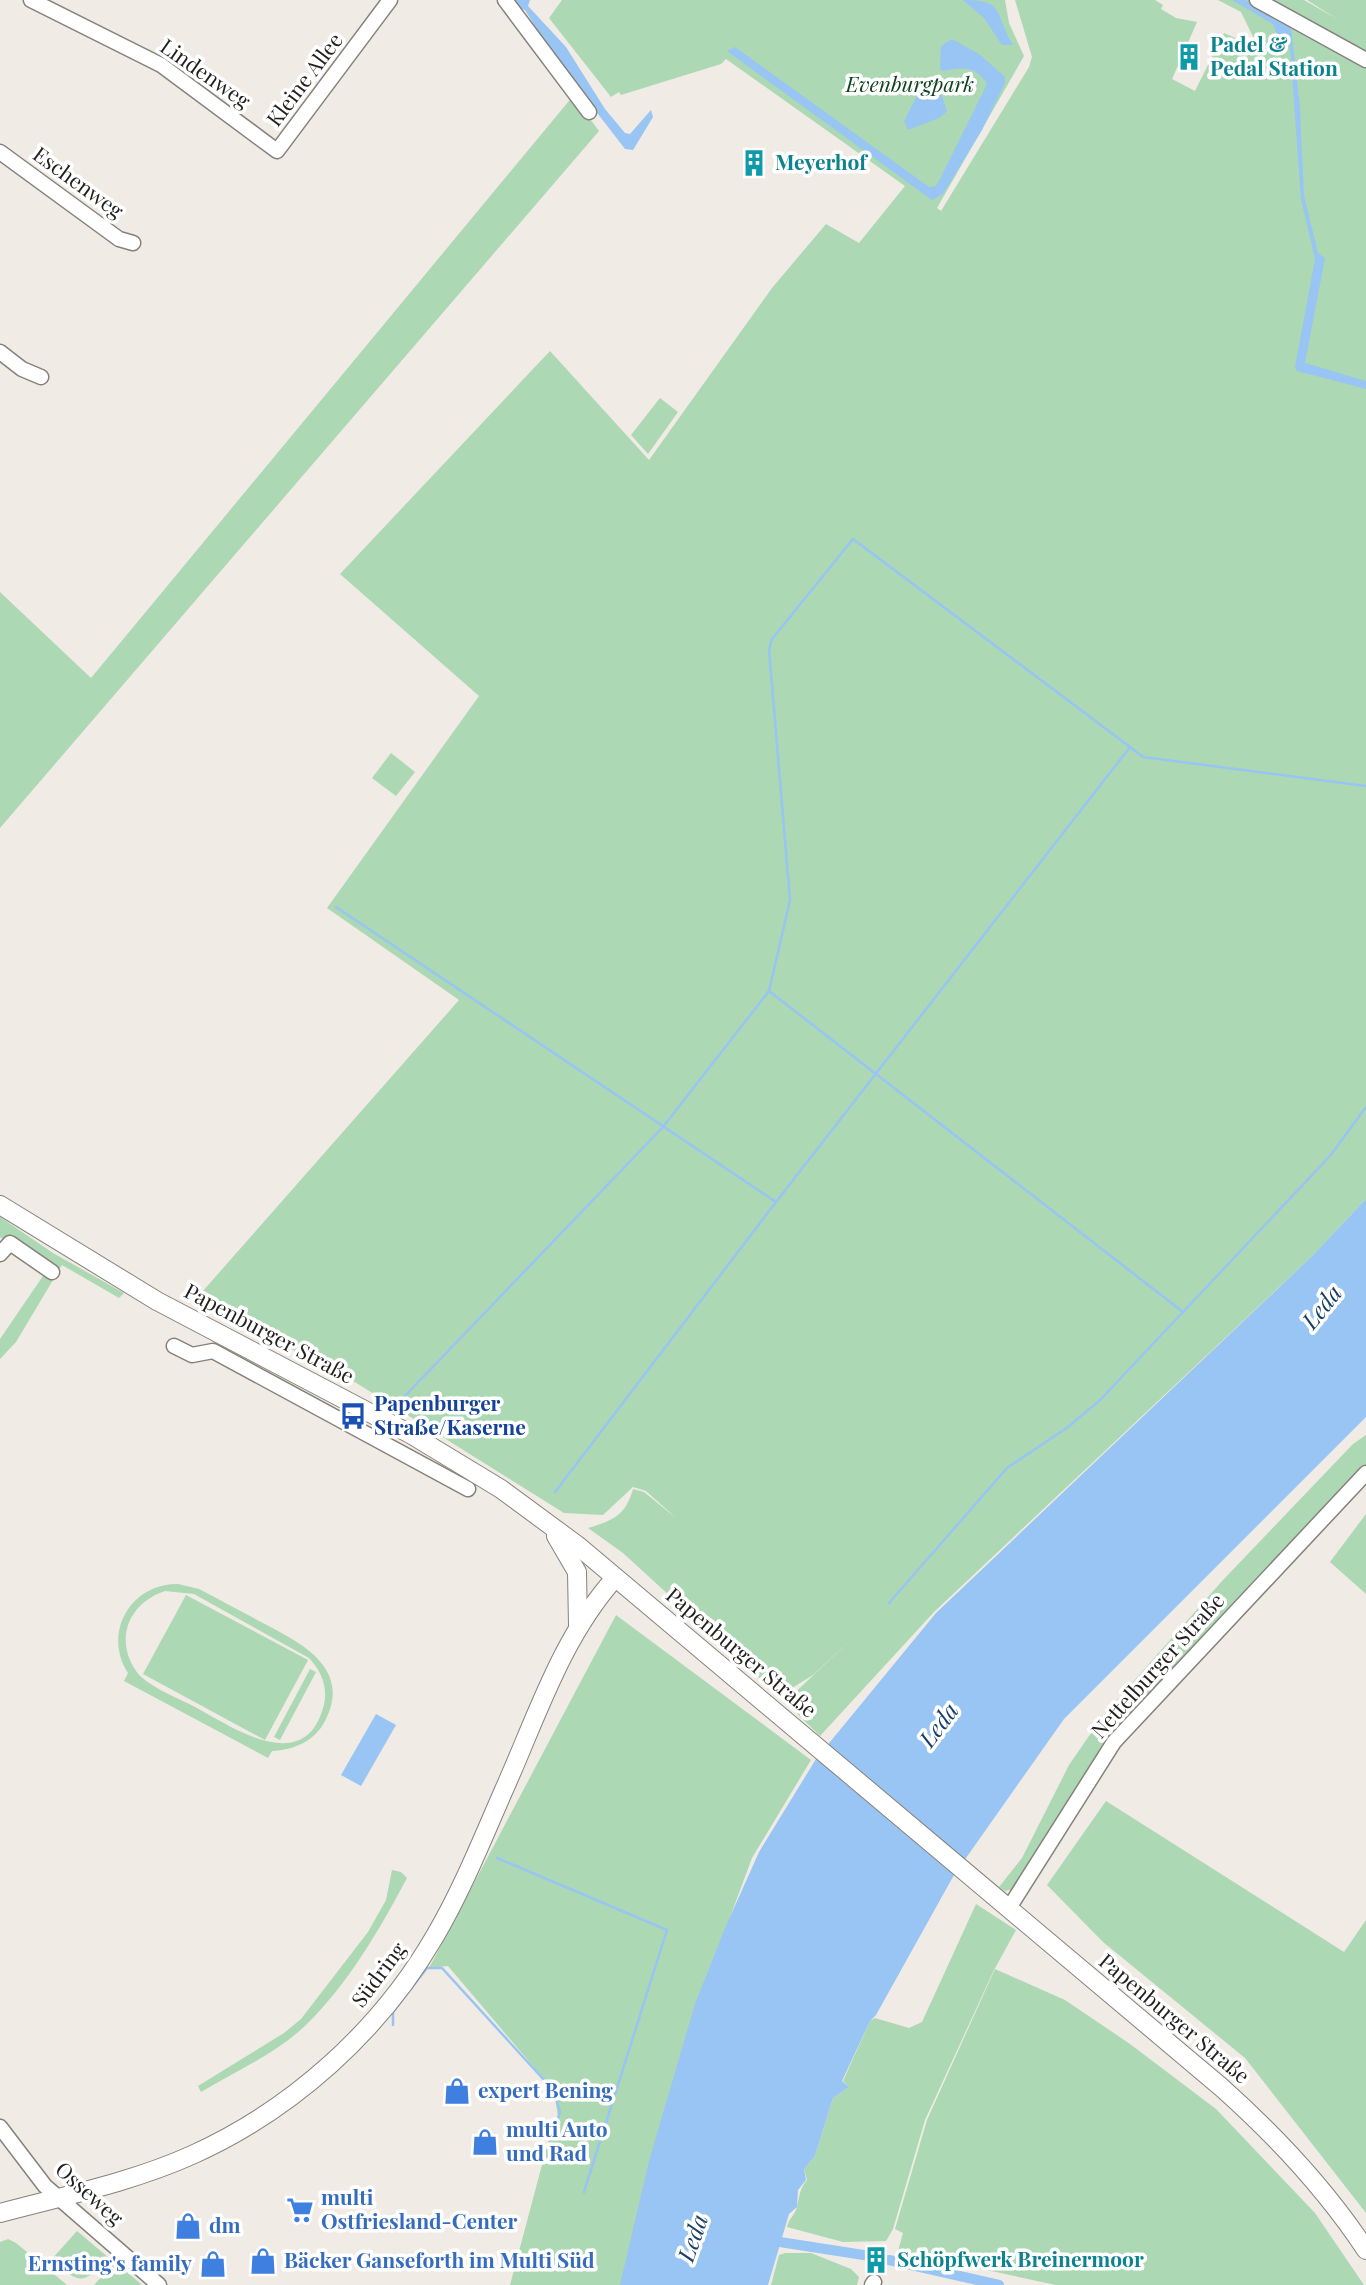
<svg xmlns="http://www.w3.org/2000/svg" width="1366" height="2285" font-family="'Playfair Display',serif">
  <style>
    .green { fill: #acd8b3; fill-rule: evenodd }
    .water { fill: #98c5f3 }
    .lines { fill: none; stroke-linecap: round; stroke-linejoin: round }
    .stream { stroke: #98c5f3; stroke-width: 2.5 }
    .canal { stroke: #98c5f3; stroke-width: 10 }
    .minor-casing { stroke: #87817c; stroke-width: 17 }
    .major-casing { stroke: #87817c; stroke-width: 20 }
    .minor { stroke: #fff; stroke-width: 14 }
    .major { stroke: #fff; stroke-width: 18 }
    .labels { text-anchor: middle; stroke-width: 7; stroke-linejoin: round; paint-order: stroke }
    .culture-label { font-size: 21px; font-weight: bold; fill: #0d838f; stroke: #fff; text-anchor: start }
    .street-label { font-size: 21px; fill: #23211f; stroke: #fff }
    .park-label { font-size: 21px; font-style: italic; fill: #114220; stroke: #fff }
    .transit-label { font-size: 21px; font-weight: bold; fill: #164399; stroke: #fff; text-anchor: start }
    .shop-label { font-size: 21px; font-weight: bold; fill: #366cbe; stroke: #fff; text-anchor: start }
    .water-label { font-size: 23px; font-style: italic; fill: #173e64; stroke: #fff }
  </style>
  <rect width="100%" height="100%" fill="#f1ebe5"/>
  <!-- green -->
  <g class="green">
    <path d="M562,0H1005L1009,23L1024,56L937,208L941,211L1029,67L1032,57L1015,0H1155L1163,5L1161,9L1176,18L1197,22L1172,79L1195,91L1224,33L1265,51L1255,41L1241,12L1218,0H1304L1337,19L1307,0H1366V1199L1312,1256L934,1612L820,1736L785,1702L858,1633L813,1675L779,1696L623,1553L588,1528C614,1520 625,1516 633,1489L644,1492L676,1518L646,1491L633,1487L603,1515L564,1513L350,1379L195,1300L459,1000L327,908L479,696L340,574L550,351L649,460L772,288L826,224L859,243L905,186L726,59L721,64L621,95L619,92L611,97L549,18Z"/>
    <polygon points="573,96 599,131 0,828 0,592 91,678"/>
    <polygon points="660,398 678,412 648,454 631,435"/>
    <polygon points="391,753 415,772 396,796 372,778"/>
    <polygon points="0,1217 53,1253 124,1293 119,1298 62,1265 16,1342 0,1359 0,1339 45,1273 0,1237"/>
    <polygon points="1366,1435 1366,1466 1183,1659 1013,1889 1005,1891 999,1887 1022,1858 1069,1765 1102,1717 1223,1580 1353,1444"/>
    <polygon points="1366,1514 1366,1594 1330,1562"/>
    <path d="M178,1584L199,1589C220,1600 241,1611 261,1622C299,1642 353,1667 325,1721C315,1741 294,1750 272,1751L268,1758L124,1681L128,1673C102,1633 131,1583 178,1584ZM165,1591L194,1594L309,1658C322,1672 329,1689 323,1708C304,1776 233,1728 197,1708C178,1698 156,1690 140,1676C113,1644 126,1604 165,1591Z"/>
    <polygon points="186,1595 308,1660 265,1740 143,1674"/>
    <polygon points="616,1615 811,1760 752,1858 707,1979 627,2285 510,2285 554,2120 558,2117 554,2091 448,1966 429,1968"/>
    <polygon points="310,1669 316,1672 280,1740 274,1737"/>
    <polygon points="1106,1801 1344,1952 1366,1920 1366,2213 1245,2058 1103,1942 1047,1885"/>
    <path d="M392,1870L401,1872L407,1878C380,1929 348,1984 306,2025C277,2053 236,2071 201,2092L198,2086L284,2033L301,2019L368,1932L386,1900Z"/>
    <path d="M976,1904L1016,1930L994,1970L925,2120L893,2229L886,2241L843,2242L787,2227C789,2218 795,2215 797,2207C800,2195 799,2190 807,2180L804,2169L815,2156L833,2098L849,2087L843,2081L870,2021L875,2018L909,2028L922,2022Z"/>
    <polygon points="995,1969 1065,2000 1130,2044 1216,2109 1315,2213 1364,2285 1056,2285 898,2251 903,2233 895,2229 927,2120"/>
    <path d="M77,2231L109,2258C81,2285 82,2285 51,2260Z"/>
    <polygon points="8,2239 16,2243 67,2285 0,2285 0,2242"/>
    <polygon points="785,2253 811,2253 851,2269 859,2277 857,2285 771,2285 779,2255"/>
    <polygon points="115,2262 141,2284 140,2285 94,2285"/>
  </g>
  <!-- water -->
  <g class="water">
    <polygon points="513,0 530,0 528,6 566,47 605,109 625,133 630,134 651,110 653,117 633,150 625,149 615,136 553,56 525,10 519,8"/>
    <path d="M963,0C1006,0 994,13 1013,45H1002L984,18Z"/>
    <polygon points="1232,0 1245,0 1291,27 1300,107 1304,196 1318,253 1325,258 1305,363 1366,381 1366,389 1297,371 1295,367 1315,259 1301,199 1289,35 1277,35 1273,24"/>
    <path d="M952,39L979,54L1005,77V83L982,130L943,194L932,200L727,51L735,47L929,187L936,186L940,179L987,84C976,64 960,68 943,71L940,69L941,46Z"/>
    <polygon points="927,85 940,91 947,111 939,118 908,130 904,121 921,88"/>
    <polygon points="1366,1199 1366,1417 1064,1719 954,1875 876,2015 870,2021 842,2081 849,2087 833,2098 815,2156 804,2169 806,2180 798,2190 797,2207 789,2214 768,2285 620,2285 649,2161 695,2004 725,1928 759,1852 816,1759 936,1613 1312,1256"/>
    <polygon points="376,1714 396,1725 361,1786 341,1775"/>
  </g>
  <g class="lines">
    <!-- stream -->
    <g class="stream">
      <polyline points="336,907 776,1202 1130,747 1143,757 1366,786"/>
      <polyline points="769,991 1183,1312 1100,1400 1068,1427 1007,1468 889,1603"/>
      <polyline points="1183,1312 1330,1156 1366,1107"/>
      <polyline points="403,1398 663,1127 769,991 790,900 769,649 772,639 853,539 1130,747"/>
      <polyline points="555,1492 776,1202"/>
      <polyline points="497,1858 667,1930 584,2192"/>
      <polyline points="393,2025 393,2012 427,1968 442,1968 554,2091 560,2112 555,2128"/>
    </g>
    <!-- canal -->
    <g class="canal">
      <polyline points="767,2240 870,2256"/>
      <polyline points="889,2260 999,2285"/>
    </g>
    <defs>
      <g id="minor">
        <polyline points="31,0 161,65 277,151 390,0"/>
        <polyline points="505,0 589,112"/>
        <polyline points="1257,0 1366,60"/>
        <polyline points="0,152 119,239 133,243"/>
        <polyline points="0,352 22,369 41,377"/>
        <polyline points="0,1254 10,1243 52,1272"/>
        <polyline points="174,1346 192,1355 213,1351 468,1489"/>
        <polyline points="1009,1908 1114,1742 1366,1473"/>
        <polyline points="0,2127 45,2186 159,2285"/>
        <polyline points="872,2285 874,2282"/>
      </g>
      <g id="major">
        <path d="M0,1205L157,1301L412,1435L501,1489L577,1545L1221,2087C1276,2136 1325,2188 1366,2250"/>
        <polyline points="556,1536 577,1572 578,1625"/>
        <path d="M0,2213C64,2196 132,2182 192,2155C292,2110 380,2031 435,1936C462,1890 482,1840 503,1792C536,1719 561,1638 615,1578"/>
      </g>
    </defs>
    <!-- minor casing -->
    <use href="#minor" class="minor-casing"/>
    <!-- major casing -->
    <use href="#major" class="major-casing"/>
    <!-- minor -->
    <use href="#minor" class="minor"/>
    <!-- major -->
    <use href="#major" class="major"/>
  </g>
  <!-- icons -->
  <defs>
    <symbol id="building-bare" viewBox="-9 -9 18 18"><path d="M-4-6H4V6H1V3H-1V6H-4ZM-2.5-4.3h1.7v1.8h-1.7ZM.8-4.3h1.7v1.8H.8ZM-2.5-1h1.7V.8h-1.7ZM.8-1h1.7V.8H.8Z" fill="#0f9aa8" stroke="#fff" stroke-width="2.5" paint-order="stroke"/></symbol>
    <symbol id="bus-bare" viewBox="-9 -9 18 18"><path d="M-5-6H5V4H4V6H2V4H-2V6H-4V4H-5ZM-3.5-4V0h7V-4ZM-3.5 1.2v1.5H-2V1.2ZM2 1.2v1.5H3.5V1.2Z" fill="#1a4fb4" stroke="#fff" stroke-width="2.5" paint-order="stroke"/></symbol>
    <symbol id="shop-bare" viewBox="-9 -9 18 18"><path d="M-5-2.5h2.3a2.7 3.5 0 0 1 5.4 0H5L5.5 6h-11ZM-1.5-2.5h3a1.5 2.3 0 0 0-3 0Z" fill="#3f7fe0" stroke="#fff" stroke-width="2.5" paint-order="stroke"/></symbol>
    <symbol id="supermarket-bare" viewBox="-9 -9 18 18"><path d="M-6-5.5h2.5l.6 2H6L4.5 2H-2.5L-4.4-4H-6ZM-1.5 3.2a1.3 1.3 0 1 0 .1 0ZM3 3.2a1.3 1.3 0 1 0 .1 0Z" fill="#3f7fe0" stroke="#fff" stroke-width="2.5" paint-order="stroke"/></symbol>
  </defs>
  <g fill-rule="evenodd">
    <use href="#building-bare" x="1170" y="38" width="38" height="38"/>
    <use href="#building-bare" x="735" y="144" width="38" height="38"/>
    <use href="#bus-bare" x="334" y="1397" width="38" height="38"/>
    <use href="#shop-bare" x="438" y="2072" width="38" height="38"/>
    <use href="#shop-bare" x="466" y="2123" width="38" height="38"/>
    <use href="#supermarket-bare" x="281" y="2191" width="38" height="38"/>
    <use href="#shop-bare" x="169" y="2207" width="38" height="38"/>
    <use href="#building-bare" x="857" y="2241" width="38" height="38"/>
    <use href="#shop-bare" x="244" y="2242" width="38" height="38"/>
    <use href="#shop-bare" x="194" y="2245" width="38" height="38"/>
  </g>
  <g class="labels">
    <!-- culture labels -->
    <g class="culture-label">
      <text x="1210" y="52">Padel &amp;<tspan x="1210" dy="24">Pedal Station</tspan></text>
      <text x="775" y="170">Meyerhof</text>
      <text x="897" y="2267">Schöpfwerk Breinermoor</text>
    </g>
    <!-- street labels -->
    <g class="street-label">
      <text transform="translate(205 74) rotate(35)" y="7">Lindenweg</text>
      <text transform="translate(305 80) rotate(-53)" y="7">Kleine Allee</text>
      <text transform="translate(78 183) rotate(36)" y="7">Eschenweg</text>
      <text transform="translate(269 1334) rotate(28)" y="7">Papenburger Straße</text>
      <text transform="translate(741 1653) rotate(40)" y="7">Papenburger Straße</text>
      <text transform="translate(1158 1666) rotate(-48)" y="7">Nettelburger Straße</text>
      <text transform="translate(379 1975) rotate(-53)" y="7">Südring</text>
      <text transform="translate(1174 2019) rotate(40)" y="7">Papenburger Straße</text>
      <text transform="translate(89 2194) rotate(42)" y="7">Osseweg</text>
    </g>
    <!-- park labels -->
    <g class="park-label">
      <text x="910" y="92">Evenburgpark</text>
    </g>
    <!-- transit labels -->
    <g class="transit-label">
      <text x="374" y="1411">Papenburger<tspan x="374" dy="24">Straße/Kaserne</tspan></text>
    </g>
    <!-- shop labels -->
    <g class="shop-label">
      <text x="478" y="2098">expert Bening</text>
      <text x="506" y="2137">multi Auto<tspan x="506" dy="24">und Rad</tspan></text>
      <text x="321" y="2205">multi<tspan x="321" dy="24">Ostfriesland-Center</tspan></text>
      <text x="209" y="2233">dm</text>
      <text x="284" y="2268">Bäcker Ganseforth im Multi Süd</text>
      <text x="192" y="2271" text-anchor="end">Ernsting's family</text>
    </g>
    <!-- water labels -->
    <g class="water-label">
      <text transform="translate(1322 1307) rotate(-51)" y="8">Leda</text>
      <text transform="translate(939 1725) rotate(-53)" y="8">Leda</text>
      <text transform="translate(693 2238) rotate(-71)" y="8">Leda</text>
    </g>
  </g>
</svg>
